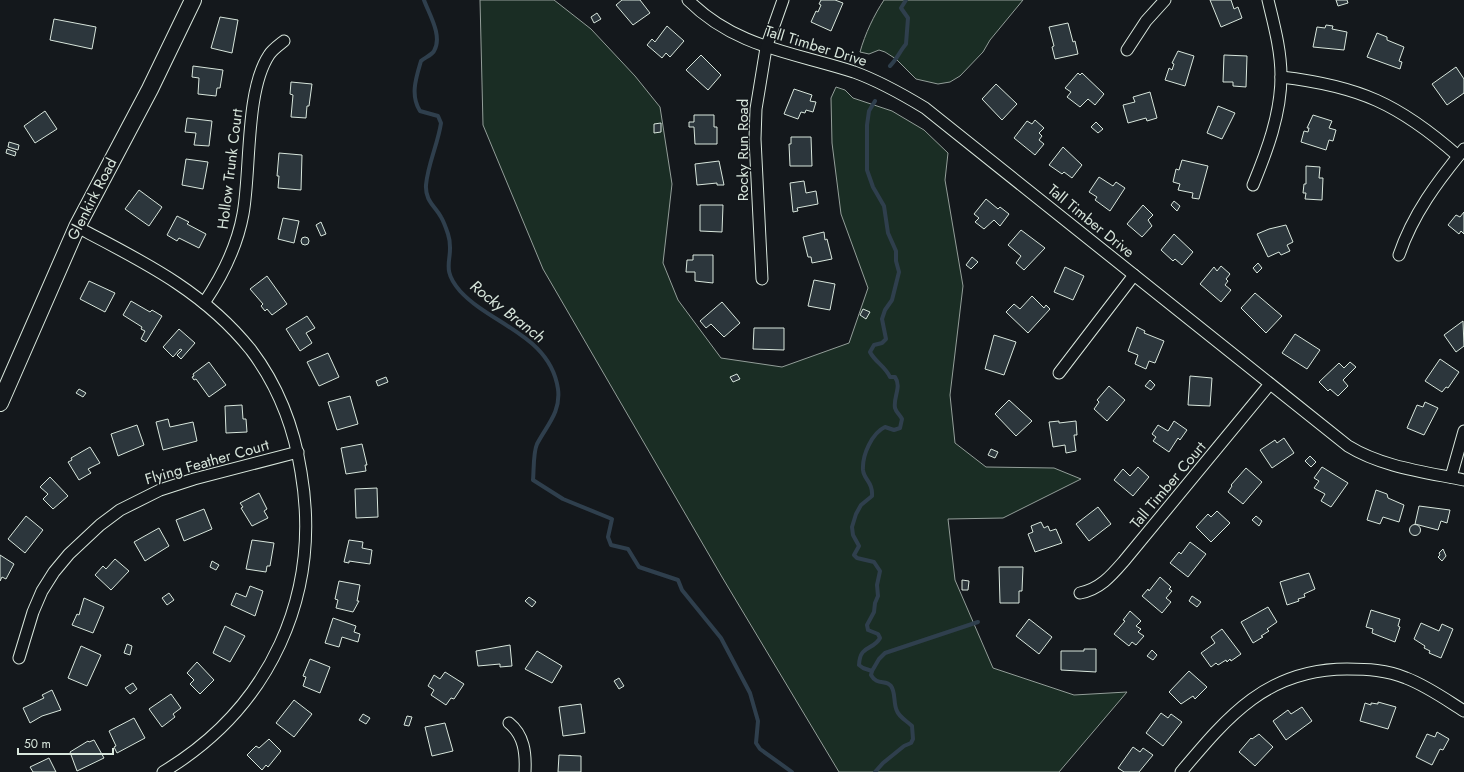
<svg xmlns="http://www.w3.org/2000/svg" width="1464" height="772" font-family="Jost,sans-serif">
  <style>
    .green { fill: #1a2d24; stroke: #939e99 }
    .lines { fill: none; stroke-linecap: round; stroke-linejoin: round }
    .stream { stroke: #2f3f4d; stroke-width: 4 }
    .building { fill: #2c363c; stroke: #d8e6dc }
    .street-casing { stroke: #d8e6dc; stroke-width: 13 }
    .secondary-casing { stroke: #d8e6dc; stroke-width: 18 }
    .street { stroke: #14181c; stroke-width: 11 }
    .secondary { stroke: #14181c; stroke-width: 16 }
    .labels { text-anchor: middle; stroke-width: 3; stroke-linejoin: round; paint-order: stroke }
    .street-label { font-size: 15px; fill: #d8e6dc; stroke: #14181c }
    .water-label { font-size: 16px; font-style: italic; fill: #d8e6dc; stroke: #14181c }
  </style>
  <rect width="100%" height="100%" fill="#14181c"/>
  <!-- green -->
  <g class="green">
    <polygon points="480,0 554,0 591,29 635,76 660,107 672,184 663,263 678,300 721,358 782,367 849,343 868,288 841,214 832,143 831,98 836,87 845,90 853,98 892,111 924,130 948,153 945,180 963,286 950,395 955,443 986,467 1054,468 1081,479 1003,518 948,519 955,580 993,668 1074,695 1127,692 1059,772 839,772 722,577 543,269 483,125"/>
    <path d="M884,0H1023L990,40L983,52L960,76L950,82L938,84L916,79L896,59L885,52L879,50L869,54L860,52C865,34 874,15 884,0Z"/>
  </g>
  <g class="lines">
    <!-- stream -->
    <g class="stream">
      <path d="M424,0C429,14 443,36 434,51C432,55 424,58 421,61C416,78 410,95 420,111L438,116L441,123C438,144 428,163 426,185C425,201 435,206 441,217C444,222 446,228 448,234C456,258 438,266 460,291C491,325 550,335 558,389C561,412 547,425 537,444C533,453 534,470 533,480L563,499L612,519L608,537L611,545L628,549L639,567L678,580L682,590L721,638L750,693L758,721L756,743L760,749L792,772"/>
      <path d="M890,66C897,59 900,51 906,44L908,18L901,8L906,0"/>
      <polyline points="872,671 879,659 885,653 978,622"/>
      <path d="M875,772L883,763L904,746L911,743L913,739L912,726C907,721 899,717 897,711C893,703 896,693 891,686C886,679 877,686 871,675L872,671L863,668L859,665C860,644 873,651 880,638L878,634L868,630L867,625L874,612L875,603L878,596L877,585L880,571L874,562L857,558L854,555L859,546L853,535L852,527L856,514L861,505L872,496C873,482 864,480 863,470C862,455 872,433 885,427L894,430L900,428L902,419C900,415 896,412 895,408C893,397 902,387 895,377H890C885,366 875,362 870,352L874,345L882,343L886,339L882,319L885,310L892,300L899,272L896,261V251L888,233L884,206L873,187L867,170V125L869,111L875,101"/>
    </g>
  </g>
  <!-- building -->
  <g class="building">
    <polygon points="622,0 640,0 650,13 633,25 616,5"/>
    <polygon points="821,0 835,0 843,3 831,31 811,22 816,11 818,12 821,5 819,4"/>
    <polygon points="1210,0 1231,0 1234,9 1238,7 1242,18 1221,27"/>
    <polygon points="1336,0 1347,0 1348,3 1338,6"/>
    <polygon points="597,13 601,19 594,23 591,17"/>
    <polygon points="220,17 238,20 232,53 211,48"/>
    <polygon points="54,19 96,27 92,49 50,40"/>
    <polygon points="1068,23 1073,42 1075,41 1078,54 1055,59 1052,47 1054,46 1049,27"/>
    <polygon points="1326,25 1333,26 1332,29 1347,32 1344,50 1313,47 1317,27 1325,28"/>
    <polygon points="667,26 684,41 670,57 666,53 662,58 647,45 652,39 655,42"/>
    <polygon points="1377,33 1387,37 1387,40 1404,47 1399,61 1402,62 1400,69 1367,57"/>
    <polygon points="1178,51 1194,56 1185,86 1165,80 1169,68 1172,70 1174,64 1172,63"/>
    <polygon points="701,55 721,75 708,90 686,70"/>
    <polygon points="1224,55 1247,56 1246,87 1233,86 1233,82 1223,82"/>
    <polygon points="193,66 223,70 220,88 217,88 216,96 198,94 199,78 192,77"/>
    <polygon points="1456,67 1464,79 1464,93 1447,105 1432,84"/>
    <polygon points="1078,73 1080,75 1082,73 1104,94 1095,105 1088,99 1080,107 1067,97 1071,92 1065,88"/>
    <polygon points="291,82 312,84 309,106 307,106 306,118 291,117 293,95 290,94"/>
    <polygon points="996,84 1017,104 1002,120 982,99"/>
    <polygon points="794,89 812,95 810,101 816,102 813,112 806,110 805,113 801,112 798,119 784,114"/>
    <polygon points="1150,92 1157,118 1147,121 1146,118 1128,123 1123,105 1135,102 1133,97"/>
    <polygon points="1218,106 1235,113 1222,139 1207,133"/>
    <polygon points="45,111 57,129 35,143 24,126"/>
    <polygon points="694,115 714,115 714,127 717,127 717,144 695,144 694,127 689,127 689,122 694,122"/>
    <polygon points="1313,115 1332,121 1329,128 1336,130 1333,141 1329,140 1326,150 1301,142 1304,131 1308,132 1309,128 1307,128"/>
    <polygon points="187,118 212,121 209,146 194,145 196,133 185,132"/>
    <polygon points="1035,120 1044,128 1039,133 1042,136 1039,140 1044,144 1035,155 1014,138 1027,121 1032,124"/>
    <polygon points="1096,122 1103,129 1098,133 1091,127"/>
    <polygon points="661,123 661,132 654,133 654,124"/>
    <polygon points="791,137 811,137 812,166 790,166 789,144 791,144"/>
    <polygon points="9,142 19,145 18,150 8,147"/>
    <polygon points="1063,147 1082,165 1072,178 1064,172 1062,174 1049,165"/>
    <polygon points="7,149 16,152 15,156 6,153"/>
    <polygon points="279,153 302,155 301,190 278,188 279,176 277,176"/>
    <polygon points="186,159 208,162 203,189 182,185"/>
    <polygon points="1182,160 1208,166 1199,199 1192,198 1193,193 1178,190 1180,184 1173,182 1176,169 1179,170"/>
    <polygon points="719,161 724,185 717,185 717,183 697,185 695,164"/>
    <polygon points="1306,166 1320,167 1319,178 1323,178 1322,200 1305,199 1306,193 1303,193 1304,184 1306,184"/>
    <polygon points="1099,177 1113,186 1116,182 1125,188 1110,211 1095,200 1097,197 1089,192"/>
    <polygon points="804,181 806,193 816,191 818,204 797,208 798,211 793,212 790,183"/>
    <polygon points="139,190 162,207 149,226 125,209"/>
    <polygon points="986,199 998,209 1000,207 1009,214 1000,226 994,220 984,229 975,222 979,218 974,214"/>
    <polygon points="1174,201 1180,206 1177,211 1171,205"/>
    <polygon points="700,205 723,205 722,232 700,231"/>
    <polygon points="1143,205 1153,215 1148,220 1152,226 1142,237 1127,224"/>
    <polygon points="1464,212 1464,234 1461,231 1459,234 1448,225 1456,215 1460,217"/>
    <polygon points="177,216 189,222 187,224 206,234 199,248 179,238 177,241 167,235"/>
    <polygon points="283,218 299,221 294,243 278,239"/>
    <polygon points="321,222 326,234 321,236 316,225"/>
    <polygon points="1286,225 1293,242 1287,245 1290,251 1281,255 1279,252 1268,257 1257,234 1269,229"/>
    <polygon points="1021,230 1045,248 1024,270 1016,263 1021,256 1008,245"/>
    <polygon points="824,232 825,240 827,239 832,259 812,263 811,257 808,257 803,237"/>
    <polygon points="1174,234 1193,252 1182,265 1175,259 1173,261 1161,250"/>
    <circle cx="305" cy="241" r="4"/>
    <polygon points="693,255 713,255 713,283 695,281 695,272 686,272 687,260 693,260"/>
    <polygon points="972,257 978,262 971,269 966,265"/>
    <polygon points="1258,263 1262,268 1257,273 1253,268"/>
    <polygon points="1221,266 1230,274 1226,279 1228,281 1225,285 1231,290 1221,302 1200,284 1214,267 1217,271"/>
    <polygon points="1065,267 1084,276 1073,300 1054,292"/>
    <polygon points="267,276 287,304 272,315 267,309 265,311 261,306 263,304 250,289"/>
    <polygon points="814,280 835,284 830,310 808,306"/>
    <polygon points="89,281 115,293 105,312 80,299"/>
    <polygon points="1255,293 1282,316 1266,333 1241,308"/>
    <polygon points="1032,296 1044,308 1046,305 1050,309 1028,333 1006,312 1014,304 1020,309"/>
    <polygon points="131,301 150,312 152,310 162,316 146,342 141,339 145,331 141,329 142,327 123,315"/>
    <polygon points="722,302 740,323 724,337 711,324 706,328 700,321"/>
    <polygon points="863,309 870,312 866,319 860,315"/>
    <polygon points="307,316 315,328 306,333 312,343 300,351 286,329"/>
    <polygon points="1463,321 1464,346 1456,352 1444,335"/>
    <polygon points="1137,327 1145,331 1144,333 1164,341 1155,363 1149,361 1146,369 1135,364 1138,355 1128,351"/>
    <polygon points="754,328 784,328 784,350 753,349"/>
    <polygon points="179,329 195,343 181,359 177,355 182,350 180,349 173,357 163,347"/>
    <polygon points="1295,334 1320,350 1307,369 1282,353"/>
    <polygon points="994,335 1016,342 1004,375 985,369"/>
    <polygon points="328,353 339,377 319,386 307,362"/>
    <polygon points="1440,359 1459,372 1448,388 1446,387 1442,392 1425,381"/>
    <polygon points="209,362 226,385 209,397 196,379 194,380 192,377 194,376 193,374"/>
    <polygon points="1350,362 1356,367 1343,380 1348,386 1338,396 1330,389 1328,391 1319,382 1339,363 1344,368"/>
    <polygon points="737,374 740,379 733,382 730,377"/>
    <polygon points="1190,376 1212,378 1210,406 1188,405"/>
    <polygon points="386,377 388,382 378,386 376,381"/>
    <polygon points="1150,380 1155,385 1151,390 1145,386"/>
    <polygon points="1109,386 1125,400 1107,421 1094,409 1099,402 1097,400"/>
    <polygon points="79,389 86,393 83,397 76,393"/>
    <polygon points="350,396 358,424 337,430 328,402"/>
    <polygon points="1009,400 1032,421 1016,436 995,414"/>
    <polygon points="1425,402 1438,408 1424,435 1407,428 1417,405 1423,407"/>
    <polygon points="242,405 243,419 246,419 247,432 226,433 225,406"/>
    <polygon points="168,419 170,427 193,422 197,441 163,450 156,422"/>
    <polygon points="1059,421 1059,423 1076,421 1077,435 1074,435 1076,451 1066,453 1065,445 1053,447 1049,422"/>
    <polygon points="1174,421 1187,430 1180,440 1178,438 1169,452 1153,441 1156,437 1152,434 1158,425 1168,431"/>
    <polygon points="137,425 144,445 118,456 111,434"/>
    <polygon points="1284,438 1294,453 1272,468 1260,450 1275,440 1277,443"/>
    <polygon points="362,444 367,465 365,465 366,471 346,474 341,448"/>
    <polygon points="90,447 100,463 88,469 91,473 79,480 68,462 72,460 71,458"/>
    <polygon points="991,449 998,452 995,458 988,455"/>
    <polygon points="1310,456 1316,462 1311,467 1305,461"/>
    <polygon points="1138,467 1149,477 1133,496 1114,480 1123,469 1130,476"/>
    <polygon points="1322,467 1348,483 1331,507 1321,501 1325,494 1314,488 1319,481 1314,478"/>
    <polygon points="1246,468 1262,482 1243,504 1228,492 1232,486 1231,485"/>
    <polygon points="50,477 68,496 53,509 43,499 48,494 40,487"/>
    <polygon points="377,488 378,517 356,518 355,489"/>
    <polygon points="1376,490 1387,494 1388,498 1404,505 1399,522 1383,517 1380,524 1367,520"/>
    <polygon points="259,493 267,509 264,511 268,518 252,526 241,508 243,507 240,503"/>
    <polygon points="1419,506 1450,510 1447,523 1441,521 1438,530 1415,524"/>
    <polygon points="1098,507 1111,524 1089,541 1076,524"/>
    <polygon points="204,509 212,529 184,541 176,520"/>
    <polygon points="1217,511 1230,523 1211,542 1196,527 1208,514 1211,517"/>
    <polygon points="26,516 43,530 25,553 8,539"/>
    <polygon points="1256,516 1262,521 1259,526 1252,520"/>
    <polygon points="1041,522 1044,528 1048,526 1050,531 1056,529 1062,543 1035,552 1028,534 1033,532 1031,526"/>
    <circle cx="1415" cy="530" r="5.5"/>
    <polygon points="159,528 169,546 145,561 134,542"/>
    <polygon points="252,540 274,543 270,566 267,566 266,572 246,569"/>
    <polygon points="349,540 363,542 362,548 372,550 370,564 349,561 349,563 344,562"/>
    <polygon points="1190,542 1206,554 1188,577 1170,563 1179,552 1181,554"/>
    <polygon points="1443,549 1446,556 1442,561 1438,557 1440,555 1439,553"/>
    <polygon points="0,555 14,564 6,579 2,577 0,581"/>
    <polygon points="115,559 129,571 111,590 95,575 103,566 106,569"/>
    <polygon points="212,561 219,565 216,570 210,567"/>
    <polygon points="999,567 1023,567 1022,591 1019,591 1019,603 1000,603"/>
    <polygon points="1309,573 1315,589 1304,594 1305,597 1298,599 1299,601 1287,605 1280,582"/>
    <polygon points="1160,577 1171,587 1169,589 1172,591 1166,598 1171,602 1162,613 1142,596 1148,589 1149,591"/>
    <polygon points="962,580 969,581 968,590 962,590"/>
    <polygon points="339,581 360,585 357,601 359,601 353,612 336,608 338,600 335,599"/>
    <polygon points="250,586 263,591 255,616 231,605 236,593 246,597"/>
    <polygon points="169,593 174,600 167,605 162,598"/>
    <polygon points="1192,596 1201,602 1197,607 1189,601"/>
    <polygon points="529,597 536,602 532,607 525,601"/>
    <polygon points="84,598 104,607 93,633 72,625 77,614 79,615"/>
    <polygon points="1268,607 1277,622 1267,629 1269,631 1261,636 1263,637 1253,643 1241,622"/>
    <polygon points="1371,610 1400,619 1398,626 1400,627 1395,642 1372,633 1373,629 1366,627"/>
    <polygon points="1130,611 1141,621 1136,626 1141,629 1138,632 1144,636 1136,645 1132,642 1129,646 1114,634 1125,621 1123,620"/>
    <polygon points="333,618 356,626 354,632 360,634 358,642 342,637 339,647 325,643"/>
    <polygon points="1029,619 1052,637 1039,654 1016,636"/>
    <polygon points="1421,623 1439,631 1442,624 1453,629 1441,658 1429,653 1430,651 1424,648 1425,646 1414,639"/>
    <polygon points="225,626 245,636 230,662 213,653"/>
    <polygon points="1222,629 1241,654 1231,661 1230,659 1227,662 1226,660 1218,665 1216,663 1211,667 1201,653 1215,643 1211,637"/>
    <polygon points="127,644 132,646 130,655 124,653"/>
    <polygon points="510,645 512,666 500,667 500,664 478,666 476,651"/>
    <polygon points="81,646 101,655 87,686 68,678"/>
    <polygon points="1084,649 1096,649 1096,672 1061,670 1061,651 1084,651"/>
    <polygon points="1152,650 1157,655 1153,660 1147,656"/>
    <polygon points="537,651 562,666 552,683 525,669"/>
    <polygon points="310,659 330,667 320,693 303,686 306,677 303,676"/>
    <polygon points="197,662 214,680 200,694 190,684 194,680 187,673"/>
    <polygon points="1189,671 1207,687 1195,699 1193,696 1181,704 1169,692"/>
    <polygon points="445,672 464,684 454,699 451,698 446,705 431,695 434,690 428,686 434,675 440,679"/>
    <polygon points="619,678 624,686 619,689 614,681"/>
    <polygon points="133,683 137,689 130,694 125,688"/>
    <polygon points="52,690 61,710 42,716 30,723 23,708 44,698 42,695"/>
    <polygon points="171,694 181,708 173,714 175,717 162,727 149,709"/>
    <polygon points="294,700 312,714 294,737 276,723"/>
    <polygon points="1378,702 1396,707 1388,729 1360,721 1365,703 1371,705 1371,703 1378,704"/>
    <polygon points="581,704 585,733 563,736 559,707"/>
    <polygon points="1302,707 1312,721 1286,740 1273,721 1288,710 1291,714"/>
    <polygon points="1161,713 1168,718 1171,714 1182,722 1163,746 1146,733"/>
    <polygon points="363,714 370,718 366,724 359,720"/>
    <polygon points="407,716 412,717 409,726 404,725"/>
    <polygon points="134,718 145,738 117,753 114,747 116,746 109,731"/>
    <polygon points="445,723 453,751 432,756 425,727"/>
    <polygon points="1437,732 1449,739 1443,750 1440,749 1432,765 1416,757 1427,734 1435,737"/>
    <polygon points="1259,734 1273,747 1255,766 1239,752 1251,738 1252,739"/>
    <polygon points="269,739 281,751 268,767 266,765 262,770 247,755 256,746 259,748"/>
    <polygon points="94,740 104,758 77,771 70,752 88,741 89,742"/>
    <polygon points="1133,747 1140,752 1143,748 1153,755 1139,772 1124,772 1118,768"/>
    <polygon points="559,755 581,756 581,772 558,772"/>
    <polygon points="49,758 56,772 33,772 30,767"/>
  </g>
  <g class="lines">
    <defs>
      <g id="street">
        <path d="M688,0C736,48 793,52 854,72C879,81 902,94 925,108L1348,446C1382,467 1425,472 1464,480"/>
        <polyline points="1127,50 1146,21 1165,0"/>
        <path d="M1281,77C1359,86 1399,104 1458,156"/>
        <path d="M1253,185C1267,151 1281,114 1281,76C1281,50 1274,25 1268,0"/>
        <path d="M77,227C142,261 204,291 251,350C279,387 294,427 301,472C322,595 270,708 163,772"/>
        <path d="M1399,255C1413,214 1437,182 1464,149"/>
        <polyline points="762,279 755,139 756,109 766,48 783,0"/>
        <path d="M204,303C223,275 237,247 243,214C251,171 245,91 269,55C272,50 279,45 284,41"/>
        <polyline points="1059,373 1134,275"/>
        <polyline points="1451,477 1464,431"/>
        <path d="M1080,593C1100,589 1111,576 1124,561L1270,384"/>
        <polyline points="19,658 33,612 42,591 54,572 69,554 100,525 120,510 160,490 194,479 298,452"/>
        <path d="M509,723C524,735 526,753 525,772"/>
        <path d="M1181,772C1228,716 1267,669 1347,669C1367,669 1387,670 1406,678C1427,686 1445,699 1464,711"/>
      </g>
      <polyline id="secondary" points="0,403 77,227 150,89 193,0"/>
    </defs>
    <!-- street casing -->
    <use href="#street" class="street-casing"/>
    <!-- secondary casing -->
    <use href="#secondary" class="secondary-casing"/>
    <!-- street -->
    <use href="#street" class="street"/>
    <!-- secondary -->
    <use href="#secondary" class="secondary"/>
  </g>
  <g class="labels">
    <!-- street labels -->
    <g class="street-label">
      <text transform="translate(816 46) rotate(17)" y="5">Tall Timber Drive</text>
      <text transform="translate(743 150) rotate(-90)" y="5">Rocky Run Road</text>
      <text transform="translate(230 169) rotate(-83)" y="5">Hollow Trunk Court</text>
      <text transform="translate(92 199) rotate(-63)" y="5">Glenkirk Road</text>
      <text transform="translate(1091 221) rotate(39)" y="5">Tall Timber Drive</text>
      <text transform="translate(207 462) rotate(-16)" y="5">Flying Feather Court</text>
      <text transform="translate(1168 485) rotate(-50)" y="5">Tall Timber Court</text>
    </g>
    <!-- water labels -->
    <g class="water-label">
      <text transform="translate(508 311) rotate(38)" y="6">Rocky Branch</text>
    </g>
  </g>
  <!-- scale -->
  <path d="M18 748v6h95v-6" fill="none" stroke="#d8e6dc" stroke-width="2"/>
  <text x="24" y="748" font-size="12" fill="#d8e6dc" stroke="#14181c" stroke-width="3" paint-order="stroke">50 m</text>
</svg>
